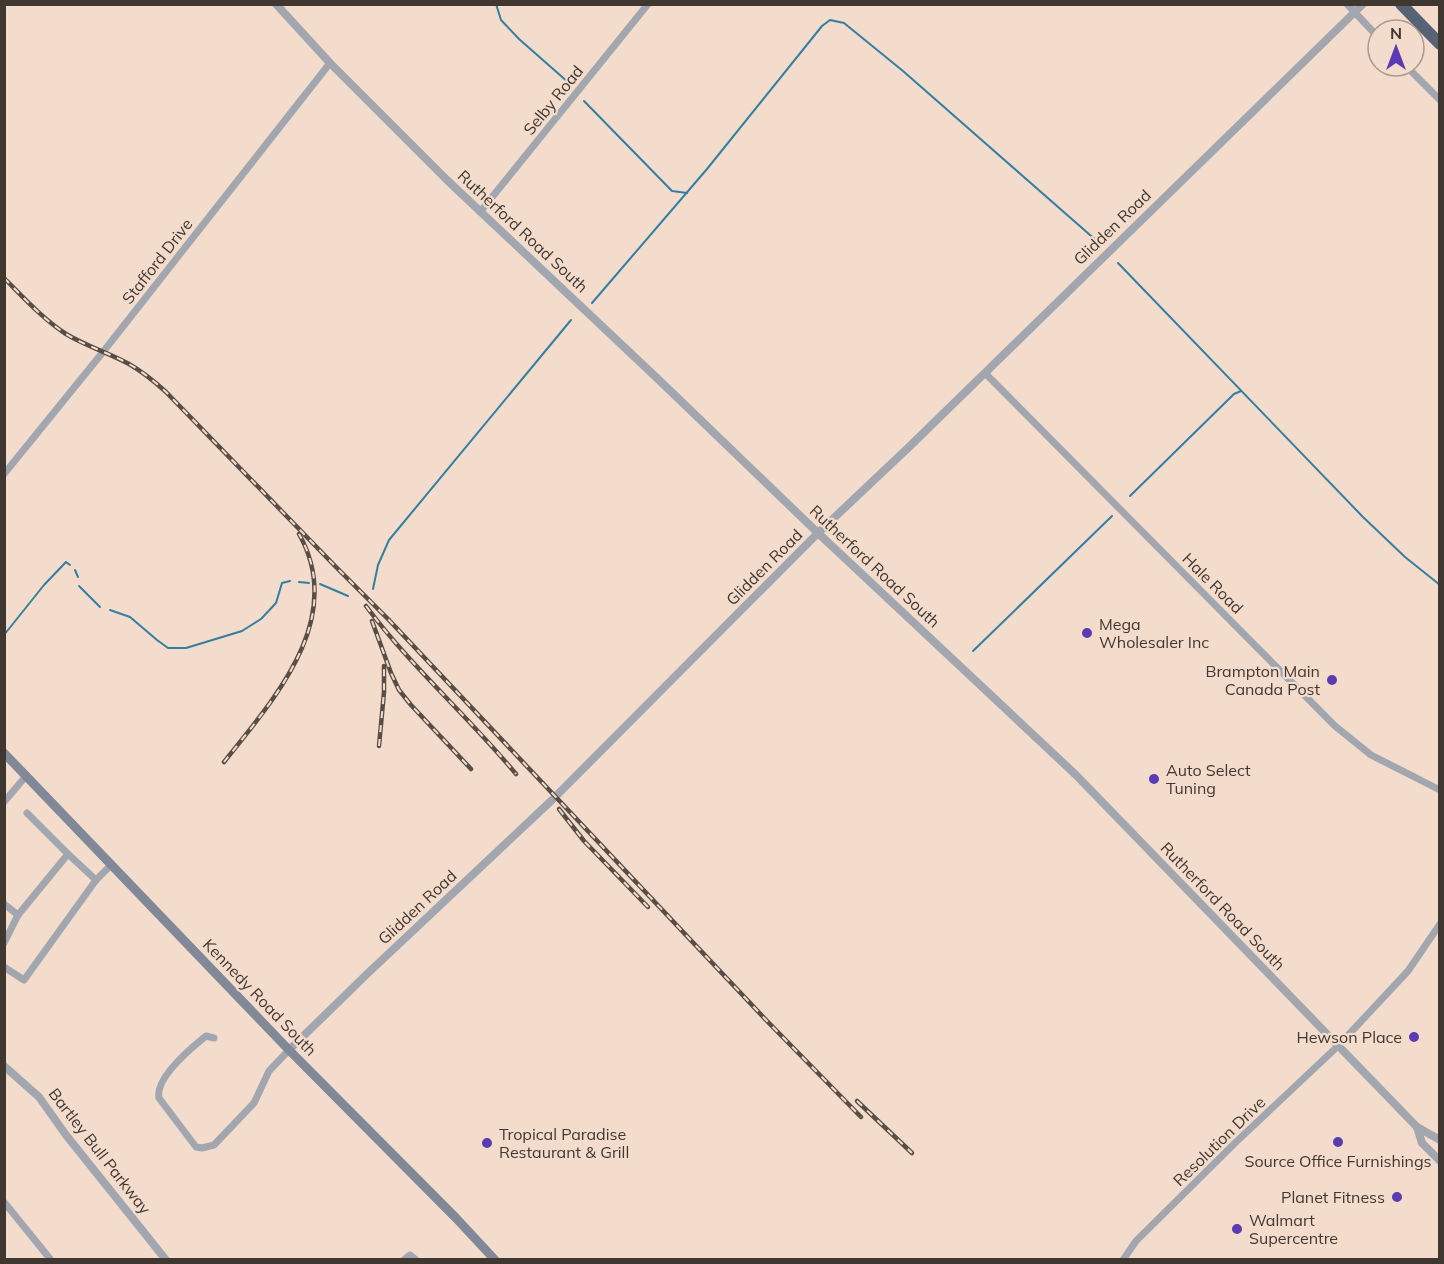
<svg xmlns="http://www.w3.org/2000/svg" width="1444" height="1264" font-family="Mulish,sans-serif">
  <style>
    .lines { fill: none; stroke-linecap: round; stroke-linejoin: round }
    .stream { stroke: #337fa2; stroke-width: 2 }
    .minor { stroke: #a1a6af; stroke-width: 7 }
    .tertiary { stroke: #a1a6af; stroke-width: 8 }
    .secondary { stroke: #818897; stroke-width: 9 }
    .motorway { stroke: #586275; stroke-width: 12 }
    .rail-casing { stroke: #594e46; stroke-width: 4.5 }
    .rail { stroke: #f3dccc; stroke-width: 2; stroke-dasharray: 7; stroke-linecap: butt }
    .poi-dot { fill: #5a3bb3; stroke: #f3dccc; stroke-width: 2 }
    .labels { text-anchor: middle; stroke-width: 4.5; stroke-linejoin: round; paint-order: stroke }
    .street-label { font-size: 16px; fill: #403731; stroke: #f3dccc }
    .poi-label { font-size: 16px; fill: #403731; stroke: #f3dccc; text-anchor: start }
  </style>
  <rect width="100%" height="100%" fill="#f3dccc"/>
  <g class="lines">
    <!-- stream -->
    <g class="stream">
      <polyline points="496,4 501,20 519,39 569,83"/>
      <polyline points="584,101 672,191 687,193"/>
      <polyline points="1118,263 1363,517 1405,557 1440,585"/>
      <polyline points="592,303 707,169 822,26 830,20 844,23 903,71 1098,242"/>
      <polyline points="1130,496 1234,394 1241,391"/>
      <polyline points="75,570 78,577"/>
      <polyline points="299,582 309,583"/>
      <polyline points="320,584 348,596"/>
      <polyline points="79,586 100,607"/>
      <polyline points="373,589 378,565 389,540 571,320"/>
      <polyline points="110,610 130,617 157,640 168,648 186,648 242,631 261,619 276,603 282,583 290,581"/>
      <polyline points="4,635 44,585 66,562 70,565"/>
      <polyline points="973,651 1112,516"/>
    </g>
    <!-- minor -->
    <g class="minor">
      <polyline points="1347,4 1378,37"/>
      <polyline points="1406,66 1440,100"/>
      <polyline points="480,212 648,4"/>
      <polyline points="985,373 1335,726 1371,755 1440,790"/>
      <polyline points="4,474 103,352 330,63"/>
      <polyline points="4,802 26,776"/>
      <polyline points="27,813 68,854 96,880"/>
      <polyline points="4,904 18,915"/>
      <polyline points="4,943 18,915 68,854"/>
      <polyline points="4,967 24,980 96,880 111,865"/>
      <path d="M214,1038L206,1036C191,1048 155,1078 159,1098L196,1147L202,1148L214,1145L254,1103L269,1071L289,1050"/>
      <polyline points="4,1202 51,1260"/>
      <polyline points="404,1260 410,1255 416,1260"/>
      <polyline points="1123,1260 1136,1241 1236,1142 1338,1046 1408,971 1440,924"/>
    </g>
    <!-- tertiary -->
    <g class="tertiary">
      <polyline points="276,4 330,63 447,180 659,380 818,533 1076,775 1417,1127 1422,1143 1440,1161"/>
      <polyline points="289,1050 367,974 552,800 818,533 909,447 1363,4"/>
      <polyline points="4,1066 39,1097 66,1135 166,1260"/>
      <polyline points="1417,1127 1440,1140"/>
    </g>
    <!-- secondary -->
    <polyline class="secondary" points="4,753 289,1050 456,1218 495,1260"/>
    <!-- motorway -->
    <polyline class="motorway" points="1401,4 1440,44"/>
    <defs>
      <g id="rail">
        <path d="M4,278C24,298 43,319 66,334C86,346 109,353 129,364C143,372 155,382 166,392L335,566L388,619L767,1021L861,1117"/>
        <path d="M366,606C411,667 468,716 516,774"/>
        <polyline points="372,621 391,673 399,690 411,705 471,769"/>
        <polyline points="379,746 384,692 384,666"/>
        <path d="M224,762C274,699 347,619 299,534"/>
        <polyline points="559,809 584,841 648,907"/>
        <polyline points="857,1101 912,1153"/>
      </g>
    </defs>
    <!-- rail casing -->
    <use href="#rail" class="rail-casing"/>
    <!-- rail -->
    <use href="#rail" class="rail"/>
  </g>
  <!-- markers -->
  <g class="poi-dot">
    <circle cx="1087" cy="633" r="6"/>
    <circle cx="1332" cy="680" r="6"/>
    <circle cx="1154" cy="779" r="6"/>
    <circle cx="1414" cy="1037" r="6"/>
    <circle cx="1338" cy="1142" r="6"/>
    <circle cx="487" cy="1143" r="6"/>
    <circle cx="1397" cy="1197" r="6"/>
    <circle cx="1237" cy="1229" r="6"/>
  </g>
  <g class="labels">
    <!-- street labels -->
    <g class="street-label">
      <text transform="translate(553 100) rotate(-51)" y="6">Selby Road</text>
      <text transform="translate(1112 227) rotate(-44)" y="6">Glidden Road</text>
      <text transform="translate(523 231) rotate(43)" y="6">Rutherford Road South</text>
      <text transform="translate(157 261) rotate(-52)" y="6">Stafford Drive</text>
      <text transform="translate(875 566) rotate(43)" y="6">Rutherford Road South</text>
      <text transform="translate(764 567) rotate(-45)" y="6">Glidden Road</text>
      <text transform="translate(1213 583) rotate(45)" y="6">Hale Road</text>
      <text transform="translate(1223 906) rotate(46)" y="6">Rutherford Road South</text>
      <text transform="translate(417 907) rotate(-43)" y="6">Glidden Road</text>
      <text transform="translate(260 997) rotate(46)" y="6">Kennedy Road South</text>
      <text transform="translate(1219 1141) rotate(-44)" y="6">Resolution Drive</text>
      <text transform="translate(100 1151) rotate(52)" y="6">Bartley Bull Parkway</text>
    </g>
    <!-- poi labels -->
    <g class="poi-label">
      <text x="1099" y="630">Mega<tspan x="1099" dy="18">Wholesaler Inc</tspan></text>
      <text x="1320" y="677" text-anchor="end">Brampton Main<tspan x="1320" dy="18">Canada Post</tspan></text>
      <text x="1166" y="776">Auto Select<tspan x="1166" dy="18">Tuning</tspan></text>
      <text x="1402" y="1043" text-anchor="end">Hewson Place</text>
      <text x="499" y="1140">Tropical Paradise<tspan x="499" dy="18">Restaurant &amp; Grill</tspan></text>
      <text x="1338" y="1167" text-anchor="middle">Source Office Furnishings</text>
      <text x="1385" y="1203" text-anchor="end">Planet Fitness</text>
      <text x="1249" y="1226">Walmart<tspan x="1249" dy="18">Supercentre</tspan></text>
    </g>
  </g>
  <!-- border -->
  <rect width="1444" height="1264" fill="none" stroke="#403731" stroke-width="12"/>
  <!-- north arrow -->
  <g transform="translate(1396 48)"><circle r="28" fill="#f3dccc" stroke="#ab9a8e" stroke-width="1.5"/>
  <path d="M0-4.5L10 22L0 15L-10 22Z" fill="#5a3bb3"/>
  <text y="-9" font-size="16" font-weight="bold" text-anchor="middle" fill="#403731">N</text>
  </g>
</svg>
